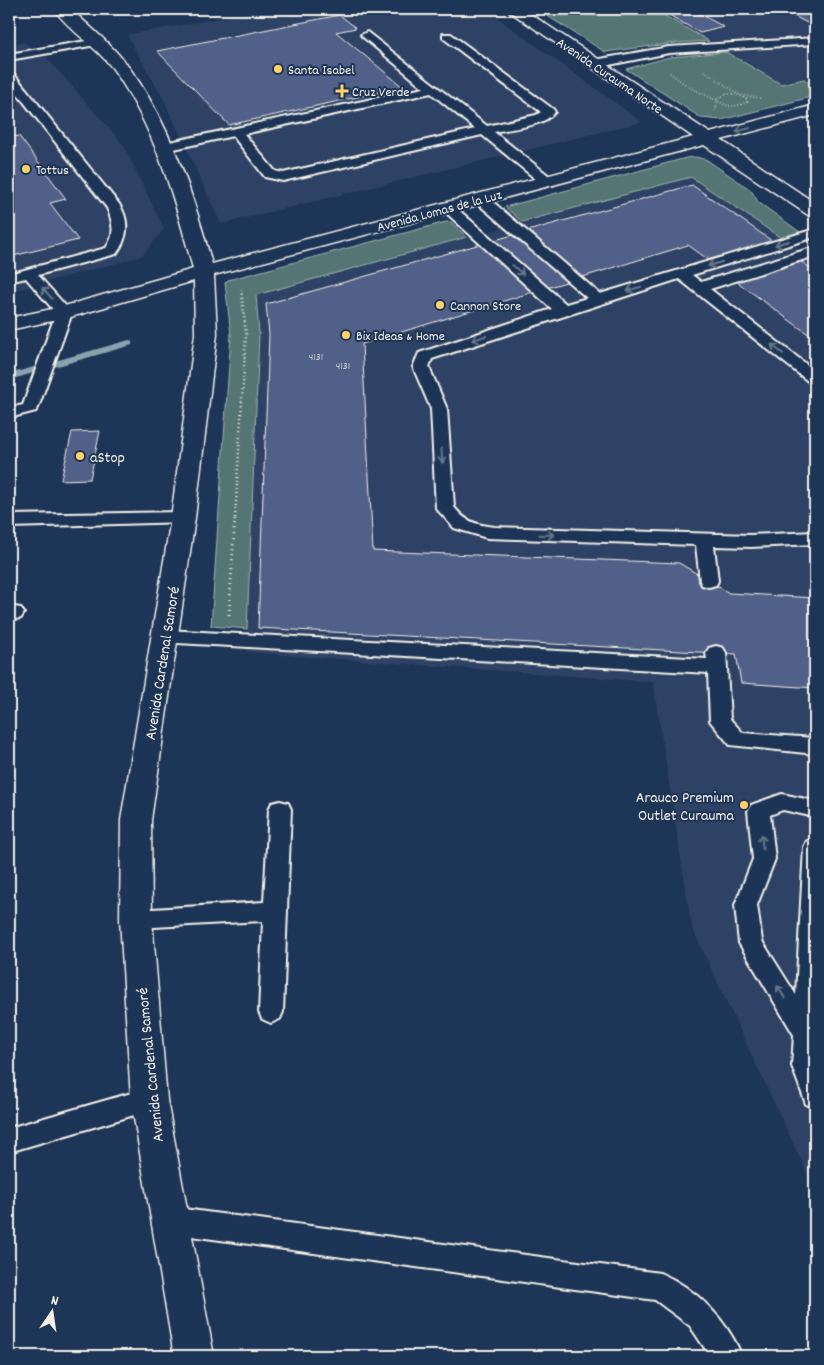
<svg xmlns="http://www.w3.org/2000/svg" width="824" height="1365" font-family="Dekko,sans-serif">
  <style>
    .built { fill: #2d4266 }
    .green { fill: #547575; stroke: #a4b3ae }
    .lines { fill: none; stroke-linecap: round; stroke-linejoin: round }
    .stream { fill: #89a2ae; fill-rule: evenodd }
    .building { fill: #516088; stroke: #f4f1e8 }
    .lane-casing { stroke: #f4f1e8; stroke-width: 4 }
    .secondary-casing { stroke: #f4f1e8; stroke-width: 3 }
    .path-far2 { stroke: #f4f1e8; stroke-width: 2; stroke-dasharray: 0.5 2.5; stroke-linecap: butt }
    .path-far1 { stroke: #f4f1e8; stroke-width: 2.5; stroke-dasharray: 1 3; stroke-linecap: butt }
    .path { stroke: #f4f1e8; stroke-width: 3; stroke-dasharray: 1 4; stroke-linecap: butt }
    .lane { fill: #1d3557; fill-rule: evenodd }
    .secondary { fill: #1d3557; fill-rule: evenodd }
    .oneway { stroke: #68778a }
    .poi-dot { fill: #ffd166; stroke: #1d3557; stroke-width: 2 }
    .labels { text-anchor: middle; stroke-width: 4; stroke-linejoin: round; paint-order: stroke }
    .far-number-label { font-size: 11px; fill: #cbcdd0 }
    .far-poi-label { font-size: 14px; fill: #f4f1e8; stroke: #1d3557; text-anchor: start }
    .far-street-label { font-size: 14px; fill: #f4f1e8; stroke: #1d3557 }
    .poi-label { font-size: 16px; fill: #f4f1e8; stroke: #1d3557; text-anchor: start }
    .street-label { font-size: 16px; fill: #f4f1e8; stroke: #1d3557 }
  </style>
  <rect width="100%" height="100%" fill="#1d3557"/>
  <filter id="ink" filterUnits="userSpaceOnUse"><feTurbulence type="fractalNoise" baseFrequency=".02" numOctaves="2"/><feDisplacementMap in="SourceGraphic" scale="10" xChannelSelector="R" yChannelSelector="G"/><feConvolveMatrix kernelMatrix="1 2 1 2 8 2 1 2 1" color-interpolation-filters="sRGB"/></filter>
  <g filter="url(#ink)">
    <!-- built -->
    <g class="built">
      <polygon points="269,9 485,9 642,122 221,224 164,100 127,35"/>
      <polygon points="653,9 815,9 815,77 782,84"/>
      <polygon points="24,42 46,57 123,144 164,229 142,256 9,292 9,46"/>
      <polygon points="693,176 815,261 815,1190 692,928 653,682 246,652 259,334 256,295"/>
    </g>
    <!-- green -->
    <g class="green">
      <polygon points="536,9 653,9 709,41 676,43 605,52"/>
      <polygon points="726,52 781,84 804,79 815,86 815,96 721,120 701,118 626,69 670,57"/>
      <polygon points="696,157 707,160 751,190 758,202 800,232 781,238 691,177 522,222 505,207 686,158"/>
      <polygon points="446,222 451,222 467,237 256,295 259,334 247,629 211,626 231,335 225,283 228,280"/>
    </g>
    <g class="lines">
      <!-- stream -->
      <polygon class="stream" points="129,340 132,341 132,345 9,380 9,374"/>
    </g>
    <!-- building -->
    <g class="building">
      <polygon points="659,9 691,9 724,27 700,33"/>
      <polygon points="807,9 815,9 815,27 788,13"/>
      <polygon points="340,15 356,28 336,32 403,87 229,125 157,51"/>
      <polygon points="19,136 66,199 50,203 78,240 9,257 9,138"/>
      <polygon points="692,185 772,241 709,260 688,245 362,344 373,551 679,563 729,593 815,598 815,688 741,683 736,654 258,628 269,335 266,304"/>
      <polygon points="799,260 815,271 815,339 736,281"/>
      <polygon points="100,431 90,479 61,480 72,432"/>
    </g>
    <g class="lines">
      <defs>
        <g id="lane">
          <polygon points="379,9 394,9 389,12 380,12"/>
          <path d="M367,32L487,126L536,115L541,112L443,38V34H451L553,109L555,112C543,127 513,128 494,132L553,179L555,182L553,185H543L482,135L283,181L265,177L233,136L165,151L159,147L165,143L424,88L363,37L361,35ZM431,93L475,129L283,173L275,171L244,134Z"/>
          <polygon points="815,38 815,44 669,53 594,68 588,64 594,60 669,47"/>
          <polygon points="98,39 104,42 102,44 9,60 9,54"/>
          <path d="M9,72L13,73L119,204C130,221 128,238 116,254L38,275L72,313L38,408L36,411L9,418V408L23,405L56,313L26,278L9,282V274L106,248C116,235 113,222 107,208L9,83Z"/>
          <path d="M481,195L486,196L600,294L815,229V237L692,275L701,282L815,247V256L710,289L815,371V384L809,382L679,279L432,359L429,367L447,409L454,507C465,522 478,525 495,527L751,535L815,532V544L751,547L714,546L718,581L716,585L709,587L702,585L700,581L696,545L487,538L454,528L436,508L431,409L413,367L419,353L552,309L441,208L443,205H453L566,304L587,298L476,202L474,199L476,196Z"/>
          <polygon points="183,512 189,514 192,518 189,522 9,527 9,515"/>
          <polygon points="14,607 21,608 24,613 21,618 9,620 9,608"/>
          <polygon points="166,630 707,659 706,653 709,648 716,646 723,648 726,653 730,719 743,733 815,738 815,754 730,745 710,721 708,673 159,642 156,637 159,632"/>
          <polygon points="782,794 815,801 815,817 783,810 770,815 775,859 757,905 762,941 796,995 804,847 807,841 815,838 815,1108 806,1104 792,1066 794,1035 739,943 735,905 753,859 748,811 751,805"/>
          <polygon points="280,801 288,803 291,809 283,1012 280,1019 271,1023 262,1019 259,1012 263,921 136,928 128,926 124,919 128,912 136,910 264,902 269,809 272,803"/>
          <polygon points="149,1088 158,1092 162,1100 158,1108 9,1152 9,1128"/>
          <path d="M169,1207L660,1273C696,1288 727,1320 742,1356H710L690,1326L655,1300L169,1233L159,1229L155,1220L159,1211Z"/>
        </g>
        <path id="secondary" d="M54,9H71C89,26 109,42 125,62C170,121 193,194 212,264L693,137L506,9H523L710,133L815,105V115L721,140L815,203V217L808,215L704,145L214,275L217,334L195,518L151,820L152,919L167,1100L214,1356H174L131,1100L120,919L121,820L171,518L195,334L194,281L71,317L9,330V318L61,307L193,269C175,199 155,128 113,69C96,46 70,32 54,9Z"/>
      </defs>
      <!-- lane casing -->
      <use href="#lane" class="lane-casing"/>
      <!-- secondary casing -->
      <use href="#secondary" class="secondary-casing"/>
      <!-- path-far2 -->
      <g class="path-far2">
        <polyline points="704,71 740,95 760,98"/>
        <polyline points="670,73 689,87 718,101 715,111"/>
        <path d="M726,94H735L746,99L747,102C735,107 727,109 717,99Z"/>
      </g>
      <!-- path-far1 -->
      <polyline class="path-far1" points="235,518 246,334 241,287"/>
      <!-- path -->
      <polyline class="path" points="229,615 235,517"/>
      <!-- lane -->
      <use href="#lane" class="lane"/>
      <!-- secondary -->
      <use href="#secondary" class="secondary"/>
    </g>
    <!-- one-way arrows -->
    <defs><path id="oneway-shaft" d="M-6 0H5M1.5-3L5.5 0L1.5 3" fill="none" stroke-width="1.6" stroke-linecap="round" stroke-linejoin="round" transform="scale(1.25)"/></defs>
    <g class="oneway">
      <use href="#oneway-shaft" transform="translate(743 130) rotate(164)"/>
      <use href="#oneway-shaft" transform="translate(782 243) rotate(163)"/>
      <use href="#oneway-shaft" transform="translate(715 264) rotate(163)"/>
      <use href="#oneway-shaft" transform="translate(518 270) rotate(41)"/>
      <use href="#oneway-shaft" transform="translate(634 289) rotate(163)"/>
      <use href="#oneway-shaft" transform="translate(47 293) rotate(-132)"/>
      <use href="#oneway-shaft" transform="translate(479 338) rotate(162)"/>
      <use href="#oneway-shaft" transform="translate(777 349) rotate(-142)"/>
      <use href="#oneway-shaft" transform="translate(442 456) rotate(86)"/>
      <use href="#oneway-shaft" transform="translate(547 535) rotate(1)"/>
      <use href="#oneway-shaft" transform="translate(762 842) rotate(-95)"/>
      <use href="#oneway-shaft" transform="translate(781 992) rotate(-122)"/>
    </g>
  </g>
  <!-- markers -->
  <g class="poi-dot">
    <circle cx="278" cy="69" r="5"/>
    <path d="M339.5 83.5h5v5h5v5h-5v5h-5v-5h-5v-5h5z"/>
    <circle cx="26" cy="169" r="5"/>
    <circle cx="440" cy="305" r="5"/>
    <circle cx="346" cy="335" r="5"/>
    <circle cx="80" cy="456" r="5"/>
    <circle cx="744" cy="805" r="5"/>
  </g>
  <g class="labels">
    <!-- far-number labels -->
    <g class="far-number-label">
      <text x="316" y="360">4131</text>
      <text x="343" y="369">4131</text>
    </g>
    <!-- far-poi labels -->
    <g class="far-poi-label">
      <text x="288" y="74">Santa Isabel</text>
      <text x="352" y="96">Cruz Verde</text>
      <text x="36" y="174">Tottus</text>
      <text x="450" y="310">Cannon Store</text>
      <text x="356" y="340">Bix Ideas &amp; Home</text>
    </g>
    <!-- far-street labels -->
    <g class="far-street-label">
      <text transform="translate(610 75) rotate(34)" y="5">Avenida Curauma Norte</text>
      <text transform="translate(439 210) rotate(-15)" y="5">Avenida Lomas de la Luz</text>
    </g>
    <!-- poi labels -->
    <g class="poi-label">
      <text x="90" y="462">aStop</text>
      <text x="734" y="802" text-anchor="end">Arauco Premium<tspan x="734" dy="18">Outlet Curauma</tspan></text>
    </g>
    <!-- street labels -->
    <g class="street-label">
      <text transform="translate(161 663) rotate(-81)" y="6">Avenida Cardenal Samoré</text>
      <text transform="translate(149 1065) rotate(-96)" y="6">Avenida Cardenal Samoré</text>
    </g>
  </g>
  <!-- margin -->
  <rect width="824" height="1365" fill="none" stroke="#1d3557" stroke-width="30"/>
  <rect x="15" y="15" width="794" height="1335" fill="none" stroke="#f4f1e8" stroke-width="2" filter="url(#ink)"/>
  <!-- north arrow -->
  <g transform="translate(52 1312) rotate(13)" stroke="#1d3557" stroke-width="4" paint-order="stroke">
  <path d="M0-4L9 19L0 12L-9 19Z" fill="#f4f1e8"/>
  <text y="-8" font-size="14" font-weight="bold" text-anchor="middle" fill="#f4f1e8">N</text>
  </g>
</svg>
